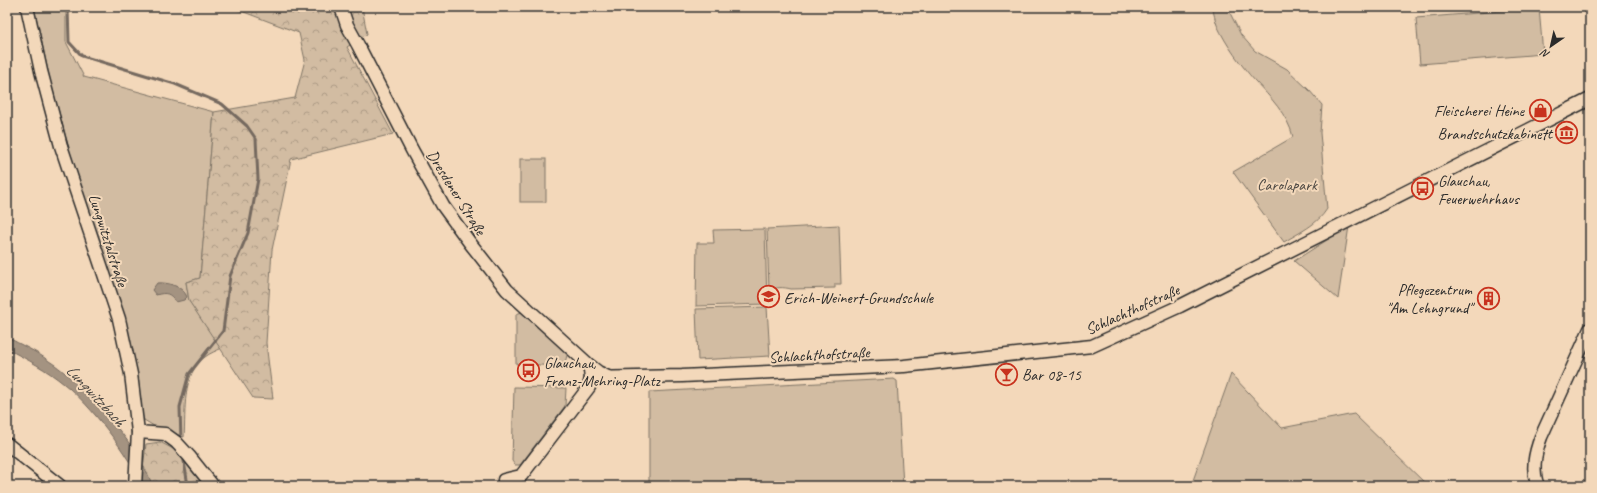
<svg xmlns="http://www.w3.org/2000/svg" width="1597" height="493" font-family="Caveat,sans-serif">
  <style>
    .green { fill: #d2bca2; stroke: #7e7466 }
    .forest { fill: url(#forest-crowns); stroke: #7e7466 }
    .water { fill: #a49381; stroke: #74695f }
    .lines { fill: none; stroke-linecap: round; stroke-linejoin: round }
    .stream { stroke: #74695f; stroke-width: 3 }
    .secondary-casing { stroke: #2b2b2b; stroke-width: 15 }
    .secondary { stroke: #f3d8ba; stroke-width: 12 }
    .labels { text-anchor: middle; stroke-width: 4; stroke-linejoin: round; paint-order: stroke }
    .poi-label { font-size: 16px; fill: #2b2b2b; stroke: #f3d8ba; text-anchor: start }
    .park-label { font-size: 16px; fill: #4c4843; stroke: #f3d8ba }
    .street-label { font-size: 16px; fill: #2b2b2b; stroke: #f3d8ba }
    .water-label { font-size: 17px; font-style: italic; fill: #494540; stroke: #f3d8ba }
  </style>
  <defs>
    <pattern id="forest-crowns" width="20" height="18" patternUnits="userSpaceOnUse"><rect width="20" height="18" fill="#d2bca2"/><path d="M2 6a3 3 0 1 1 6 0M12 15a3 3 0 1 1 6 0" fill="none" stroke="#ab9984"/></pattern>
  </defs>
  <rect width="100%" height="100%" fill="#f3d8ba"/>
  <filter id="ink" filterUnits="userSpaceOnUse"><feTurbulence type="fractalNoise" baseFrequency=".025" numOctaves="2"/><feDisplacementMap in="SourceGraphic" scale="8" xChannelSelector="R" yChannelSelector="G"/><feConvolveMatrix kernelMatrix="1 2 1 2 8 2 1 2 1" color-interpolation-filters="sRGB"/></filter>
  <g filter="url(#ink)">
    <!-- green -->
    <g class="green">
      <path d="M34,7H66V42L84,77L214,112L200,278L186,282L189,301L222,348C216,351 210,353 205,357C181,374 186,412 184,437L154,426L144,420L142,414L133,352L126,322L69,149L50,80Z"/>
      <path d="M1212,7H1227L1241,35L1255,51L1287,69L1309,90L1322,105L1320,133L1327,209C1317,225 1300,232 1284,242L1233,172L1293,137C1288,115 1270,97 1255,81C1241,65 1226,45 1217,25C1215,20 1214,13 1212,7Z"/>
      <polygon points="1539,8 1543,54 1420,64 1416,18"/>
      <rect x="520" y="159" width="26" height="43"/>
      <path d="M839,225L841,284H835V288L791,289C783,287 777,287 769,290L767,229Z"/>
      <polygon points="1349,226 1338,299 1294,261"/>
      <polygon points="765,229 767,304 696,306 697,243 714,243 713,230"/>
      <polygon points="767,307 770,356 698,360 696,309"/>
      <polygon points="525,311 568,352 564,366 516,364 516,314"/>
      <polygon points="1231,374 1282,428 1354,414 1428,486 1191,486"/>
      <polygon points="894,379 897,381 903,486 649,486 649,392"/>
      <polygon points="514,387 566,388 565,406 520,465 515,465 512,461"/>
    </g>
    <!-- forest -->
    <g class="forest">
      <polygon points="235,7 362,7 367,34 347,47 393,134 291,159 272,250 266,343 273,399 253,398 189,301 186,282 200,278 214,112 295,98 305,60 299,33 236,9"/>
      <polygon points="160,442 175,450 204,486 141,486 146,444"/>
    </g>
    <!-- water -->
    <g class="water">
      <path d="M157,283C167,282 183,286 187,297L184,300L176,302C170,293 166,292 156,295L152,290Z"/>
      <path d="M7,337C21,345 36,351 49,361C62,369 73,380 83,391C113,421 137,447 153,486H142C130,456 90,404 64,384C47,370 27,359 7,349Z"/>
    </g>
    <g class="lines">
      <!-- stream -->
      <g class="stream">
        <polyline points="68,7 69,42 82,56 175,84 222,104 247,126 256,139 258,179 248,233 230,276 223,331 189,374 180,407 181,442"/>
        <polyline points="183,455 188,486"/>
      </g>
      <defs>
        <g id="secondary">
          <polyline points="27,7 41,71 61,146 119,319 131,374 138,432 135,486"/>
          <polyline points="341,7 347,25 358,45 412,150 443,206 470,243 507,290 588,364 598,372 610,378"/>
          <polyline points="591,378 682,376 904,366 1092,346 1180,306 1590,99"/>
          <polyline points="138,432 165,434 176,442 189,456 213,486"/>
          <polyline points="7,444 60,486"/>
          <polyline points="504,486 504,480 521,476 589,387 591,378 590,370"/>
          <path d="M1538,486C1531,470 1535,453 1541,437L1590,329"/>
        </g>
      </defs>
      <!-- secondary casing -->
      <use href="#secondary" class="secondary-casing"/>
      <!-- secondary -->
      <use href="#secondary" class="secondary"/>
    </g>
  </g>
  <!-- icons -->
  <defs>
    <symbol id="shop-ring" viewBox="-11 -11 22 22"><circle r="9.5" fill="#f3d8ba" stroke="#c8321e" stroke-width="1.5"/><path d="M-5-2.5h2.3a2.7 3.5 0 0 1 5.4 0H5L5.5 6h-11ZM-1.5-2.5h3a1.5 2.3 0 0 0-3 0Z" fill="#c8321e"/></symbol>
    <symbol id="museum-ring" viewBox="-11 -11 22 22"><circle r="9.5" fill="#f3d8ba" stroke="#c8321e" stroke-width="1.5"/><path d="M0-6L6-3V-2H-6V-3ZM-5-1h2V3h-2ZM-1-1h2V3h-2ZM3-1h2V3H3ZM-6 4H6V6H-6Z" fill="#c8321e"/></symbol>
    <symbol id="bus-ring" viewBox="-11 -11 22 22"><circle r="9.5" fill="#f3d8ba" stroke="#c8321e" stroke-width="1.5"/><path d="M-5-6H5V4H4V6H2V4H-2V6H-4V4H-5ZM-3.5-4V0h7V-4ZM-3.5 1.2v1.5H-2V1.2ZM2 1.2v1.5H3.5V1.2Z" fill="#c8321e"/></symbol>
    <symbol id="school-ring" viewBox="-11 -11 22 22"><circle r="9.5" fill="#f3d8ba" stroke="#c8321e" stroke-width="1.5"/><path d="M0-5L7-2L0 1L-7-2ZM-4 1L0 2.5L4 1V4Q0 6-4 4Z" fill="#c8321e"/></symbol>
    <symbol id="building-ring" viewBox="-11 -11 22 22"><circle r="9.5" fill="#f3d8ba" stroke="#c8321e" stroke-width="1.5"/><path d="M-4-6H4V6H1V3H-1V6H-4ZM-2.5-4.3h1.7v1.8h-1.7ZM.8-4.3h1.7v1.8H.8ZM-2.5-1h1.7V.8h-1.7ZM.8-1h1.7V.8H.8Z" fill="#c8321e"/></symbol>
    <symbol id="bar-ring" viewBox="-11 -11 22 22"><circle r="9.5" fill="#f3d8ba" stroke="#c8321e" stroke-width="1.5"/><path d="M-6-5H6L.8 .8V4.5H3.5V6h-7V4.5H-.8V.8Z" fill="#c8321e"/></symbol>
  </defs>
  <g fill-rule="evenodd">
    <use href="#shop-ring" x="1528" y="98" width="25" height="25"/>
    <use href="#museum-ring" x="1554" y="120" width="25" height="25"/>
    <use href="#bus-ring" x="1410" y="176" width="25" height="25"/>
    <use href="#school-ring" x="756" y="284" width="25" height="25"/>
    <use href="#building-ring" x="1476" y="286" width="25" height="25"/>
    <use href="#bus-ring" x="516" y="358" width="25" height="25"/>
    <use href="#bar-ring" x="994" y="362" width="25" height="25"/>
  </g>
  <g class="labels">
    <!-- poi labels -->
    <g class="poi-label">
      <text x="1524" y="116" text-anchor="end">Fleischerei Heine</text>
      <text x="1552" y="139" text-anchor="end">Brandschutzkabinett</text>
      <text x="1438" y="186">Glauchau,<tspan x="1438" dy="18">Feuerwehrhaus</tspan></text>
      <text x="1472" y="295" text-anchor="end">Pflegezentrum<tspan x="1472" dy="18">"Am Lehngrund"</tspan></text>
      <text x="784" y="303">Erich-Weinert-Grundschule</text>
      <text x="544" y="368">Glauchau,<tspan x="544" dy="18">Franz-Mehring-Platz</tspan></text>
      <text x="1022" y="380">Bar 08-15</text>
    </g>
    <!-- park labels -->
    <g class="park-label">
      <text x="1287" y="190">Carolapark</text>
    </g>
    <!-- street labels -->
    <g class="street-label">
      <text transform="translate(457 192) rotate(58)" y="6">Dresdener Straße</text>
      <text transform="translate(109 240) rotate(72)" y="6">Lungwitztalstraße</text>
      <text transform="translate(1132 309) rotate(-24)" y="6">Schlachthofstraße</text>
      <text transform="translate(819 354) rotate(-3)" y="6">Schlachthofstraße</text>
    </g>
    <!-- water labels -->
    <g class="water-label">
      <text transform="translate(96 395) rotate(47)" y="6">Lungwitzbach</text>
    </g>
  </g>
  <!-- margin -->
  <rect width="1597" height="493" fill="none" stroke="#f3d8ba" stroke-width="24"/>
  <rect x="12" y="12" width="1573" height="469" fill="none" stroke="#2b2b2b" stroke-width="1.5" filter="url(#ink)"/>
  <!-- north arrow -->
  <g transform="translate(1551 46) rotate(214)" stroke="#f3d8ba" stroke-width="3" paint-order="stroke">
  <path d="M0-3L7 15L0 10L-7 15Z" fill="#2b2b2b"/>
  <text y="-6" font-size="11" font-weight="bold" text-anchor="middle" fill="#2b2b2b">N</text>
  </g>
</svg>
